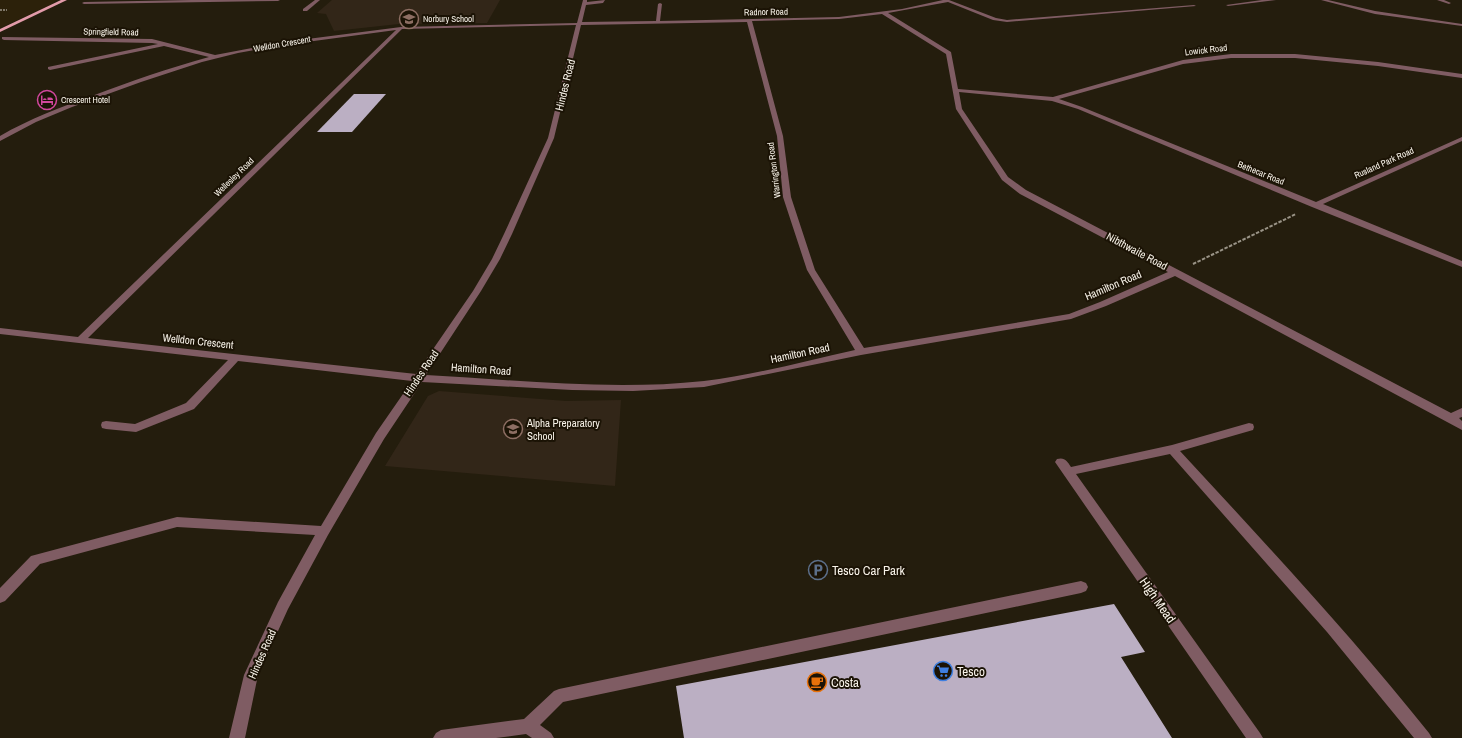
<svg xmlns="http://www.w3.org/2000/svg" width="1462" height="738" font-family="'Archivo Narrow',sans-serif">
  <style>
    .built { fill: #2c210a }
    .education { fill: #322618 }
    .building { fill: #bbafc3 }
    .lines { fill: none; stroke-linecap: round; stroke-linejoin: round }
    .path-far1 { stroke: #999386; stroke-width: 1.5; stroke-dasharray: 2 1; stroke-linecap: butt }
    .path { stroke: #999386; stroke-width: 2; stroke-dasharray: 3.5 1.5; stroke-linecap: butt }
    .minor { fill: #7f5c63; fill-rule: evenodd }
    .major { fill: #e29ba9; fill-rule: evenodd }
    .labels { text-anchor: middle; stroke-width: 4; stroke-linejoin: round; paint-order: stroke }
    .far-street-label { font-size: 9px; fill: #f9f4ea; stroke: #1b1305 }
    .far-poi-label { font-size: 9px; fill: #f9f4ea; stroke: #1b1305; text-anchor: start }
    .street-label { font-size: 11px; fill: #f9f4ea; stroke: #1b1305 }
    .poi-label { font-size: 11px; fill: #f9f4ea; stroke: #1b1305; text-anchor: start }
    .near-poi-label { font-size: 13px; fill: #f9f4ea; stroke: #1b1305; text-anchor: start }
    .near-street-label { font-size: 13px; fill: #f9f4ea; stroke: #1b1305 }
  </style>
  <rect width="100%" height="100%" fill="#241d0d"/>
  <!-- built -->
  <polygon class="built" points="0,0 56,0 52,4 0,28"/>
  <!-- education -->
  <g class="education">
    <polygon points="332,0 500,0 487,23 399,24 334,31 326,14 317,13"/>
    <polygon points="439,391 566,401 621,400 615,486 385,466 428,396"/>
  </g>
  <!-- building -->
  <g class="building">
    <polygon points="354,94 386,94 352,132 317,132"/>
    <polygon points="1114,604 1145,652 1121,657 1172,738 684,738 676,686"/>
  </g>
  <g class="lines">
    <!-- path-far1 -->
    <polyline class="path-far1" points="0,10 7,10"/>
    <!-- path -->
    <polyline class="path" points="1193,264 1296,214"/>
    <!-- minor -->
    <g class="minor">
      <polygon points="191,0 280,0 278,1 84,4 82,3 84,2"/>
      <polygon points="315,0 320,0 307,11 303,11 303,9"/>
      <path d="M583,0H587V2L605,0L603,3L586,5L582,22L656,21L658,4L660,3L662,4L660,21L839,17L902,9L943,0H949L996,18L1007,20L1194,5L1196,6L1007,22L993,20L948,2L888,13L951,52L958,89L1053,97L1183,60L1231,54H1295L1378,62L1462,74V78L1378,66L1295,58H1231L1183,64L1059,99L1082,107L1316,202L1462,137V141L1323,204L1462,261V267L1312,207L1078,109L1052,101L959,92L962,109L1008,177L1026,190L1451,413L1462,408V417L1459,418L1462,421V430L1175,276L1106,306L1071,319L861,355L704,387L633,391L572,390L422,382L384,439L328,535L288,609L258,675L245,738H229L244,675L278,602L315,535L177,527L40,564L5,601L0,603V588L31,556L177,517L321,526L376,433L412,381L238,361L194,409L136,432L106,429L102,428L101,425L102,422L106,421L135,424L186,403L228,360L0,334V328L78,337L396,30L284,45L238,53L202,62L141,82L72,107L36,122L0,141V136C29,119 61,107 92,96C131,81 169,68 209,57L164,46L50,70L48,69V67L158,44L152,43L4,40L2,39V37L152,39L215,55L284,42L401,27L577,23ZM882,14L946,54L956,109L1002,180L1020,194L1168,272L1100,302L1069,314L864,348L815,270L791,197L783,136L752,21L839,19ZM747,22L777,136L783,197L807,270L855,350C805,361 755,375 704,381C612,391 518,380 426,375L481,291L500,259L512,234L554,138L581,25ZM576,25L548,138L504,234L492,259L473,291L416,374L88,338L402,29Z"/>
      <polygon points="1262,0 1276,0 1228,6 1226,5"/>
      <polygon points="1321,0 1328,0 1375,11 1462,24 1462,26 1375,14"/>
      <polygon points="1437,0 1444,0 1451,3 1449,4"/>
      <path d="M1249,423L1253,424L1254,427L1253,430L1180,451C1265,543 1351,635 1429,733L1432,738H1414L1327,632L1170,454L1076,474L1260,733L1263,738H1246L1055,462L1057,459C1065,457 1067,461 1071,467L1172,445Z"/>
      <polygon points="1081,581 1086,583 1088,587 1086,591 1081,593 563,702 540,725 551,733 554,738 532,738 526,734 496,738 433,738 436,733 441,730 524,719 554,691 559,689"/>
    </g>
    <!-- major -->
    <polygon class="major" points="61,0 67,0 0,32 0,29"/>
  </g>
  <!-- icons -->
  <defs>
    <symbol id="school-ring" viewBox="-11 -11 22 22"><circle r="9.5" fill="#1b1305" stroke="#8d6e63" stroke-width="1.5"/><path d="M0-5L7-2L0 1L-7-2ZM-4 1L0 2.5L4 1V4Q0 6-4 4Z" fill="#8d6e63"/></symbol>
    <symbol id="hotel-ring" viewBox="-11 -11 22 22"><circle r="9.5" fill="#1b1305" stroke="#d1479c" stroke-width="1.5"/><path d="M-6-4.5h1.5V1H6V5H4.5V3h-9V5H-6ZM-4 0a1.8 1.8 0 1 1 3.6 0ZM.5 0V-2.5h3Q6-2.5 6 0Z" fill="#d1479c"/></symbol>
    <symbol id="parking-ring" viewBox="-11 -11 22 22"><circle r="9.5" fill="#1b1305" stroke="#5c6f8a" stroke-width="1.5"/><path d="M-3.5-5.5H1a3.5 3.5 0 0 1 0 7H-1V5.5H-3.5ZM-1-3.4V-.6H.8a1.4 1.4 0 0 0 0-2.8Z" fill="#5c6f8a"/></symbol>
    <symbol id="supermarket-ring" viewBox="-11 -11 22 22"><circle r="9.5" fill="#1b1305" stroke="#3f7fe0" stroke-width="1.5"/><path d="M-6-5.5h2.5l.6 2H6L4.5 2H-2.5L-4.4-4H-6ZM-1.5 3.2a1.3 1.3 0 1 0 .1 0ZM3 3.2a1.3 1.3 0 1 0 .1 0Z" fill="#3f7fe0"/></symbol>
    <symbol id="cafe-ring" viewBox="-11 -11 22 22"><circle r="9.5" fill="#1b1305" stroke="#e8710a" stroke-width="1.5"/><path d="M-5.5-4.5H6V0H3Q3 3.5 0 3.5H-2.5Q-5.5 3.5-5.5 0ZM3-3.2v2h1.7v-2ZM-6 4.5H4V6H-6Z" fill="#e8710a"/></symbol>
  </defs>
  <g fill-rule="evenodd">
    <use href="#school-ring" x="398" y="8" width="22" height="22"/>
    <use href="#hotel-ring" x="36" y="89" width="22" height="22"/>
    <use href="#school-ring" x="502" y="418" width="22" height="22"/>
    <use href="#parking-ring" x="807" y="559" width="22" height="22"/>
    <use href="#supermarket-ring" x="932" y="660" width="22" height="22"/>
    <use href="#cafe-ring" x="806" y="671" width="22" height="22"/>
  </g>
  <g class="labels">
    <!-- far-street labels -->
    <g class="far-street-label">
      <text transform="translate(766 12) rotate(-1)" y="3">Radnor Road</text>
      <text transform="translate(111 32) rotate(1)" y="3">Springfield Road</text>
      <text transform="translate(282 44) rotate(-10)" y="3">Welldon Crescent</text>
      <text transform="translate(1206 50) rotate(-7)" y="3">Lowick Road</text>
      <text transform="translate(1384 163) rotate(-24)" y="3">Rusland Park Road</text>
      <text transform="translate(774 170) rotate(-97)" y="3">Warrington Road</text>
      <text transform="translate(1261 173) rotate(22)" y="3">Bethecar Road</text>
      <text transform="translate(234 177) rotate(-44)" y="3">Wellesley Road</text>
    </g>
    <!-- far-poi labels -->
    <g class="far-poi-label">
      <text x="423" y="22">Norbury School</text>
      <text x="61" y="103">Crescent Hotel</text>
    </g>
    <!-- street labels -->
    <g class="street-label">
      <text transform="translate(565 85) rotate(-76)" y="4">Hindes Road</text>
      <text transform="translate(1137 251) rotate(28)" y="4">Nibthwaite Road</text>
      <text transform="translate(1113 285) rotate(-23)" y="4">Hamilton Road</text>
      <text transform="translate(198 341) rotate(6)" y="4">Welldon Crescent</text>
      <text transform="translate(800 353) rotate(-12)" y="4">Hamilton Road</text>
      <text transform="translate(481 369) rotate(4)" y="4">Hamilton Road</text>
      <text transform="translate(421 373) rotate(-56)" y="4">Hindes Road</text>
      <text transform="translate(262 654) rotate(-66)" y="4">Hindes Road</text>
    </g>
    <!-- poi labels -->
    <g class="poi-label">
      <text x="527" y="427">Alpha Preparatory<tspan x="527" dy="13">School</tspan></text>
    </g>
    <!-- near-poi labels -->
    <g class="near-poi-label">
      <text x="832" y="575">Tesco Car Park</text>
      <text x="957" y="676">Tesco</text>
      <text x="831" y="687">Costa</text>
    </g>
    <!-- near-street labels -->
    <g class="near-street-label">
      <text transform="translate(1158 600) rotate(55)" y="5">High Mead</text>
    </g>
  </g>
</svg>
